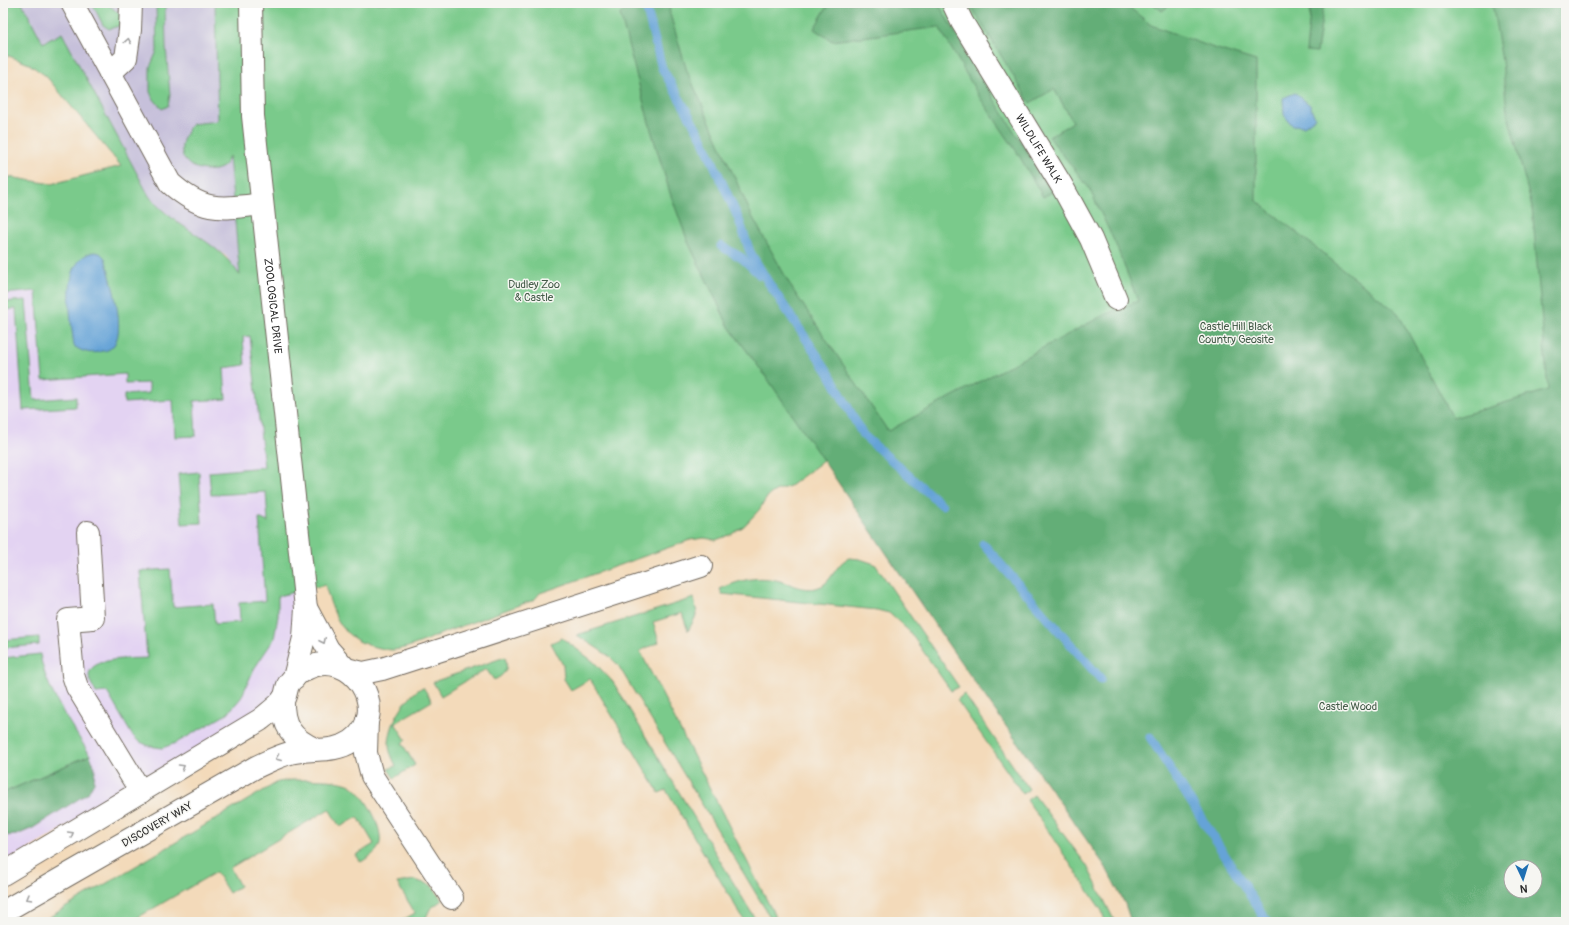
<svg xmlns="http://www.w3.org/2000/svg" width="1569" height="925" font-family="Pangolin,sans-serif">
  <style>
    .built { fill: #e3d3f2 }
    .industrial { fill: #c6c0da }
    .green { fill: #7aca8b; stroke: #527a5b; fill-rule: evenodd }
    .forest { fill: #63ae77; stroke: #476c51; fill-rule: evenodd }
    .water { fill: #65a3d7; stroke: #486781 }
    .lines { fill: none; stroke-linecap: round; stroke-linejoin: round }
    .stream { stroke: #65a3d7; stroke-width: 9 }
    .minor-casing { stroke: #71685d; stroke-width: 24 }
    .minor { stroke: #fff; stroke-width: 22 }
    .oneway { stroke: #a0a0a0 }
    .labels { text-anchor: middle; stroke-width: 3; stroke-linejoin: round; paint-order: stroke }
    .street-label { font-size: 11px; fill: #2b2b2b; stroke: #f6f6f2 }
    .park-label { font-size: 11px; fill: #435b48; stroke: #f6f6f2 }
  </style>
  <rect width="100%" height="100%" fill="#f6f6f2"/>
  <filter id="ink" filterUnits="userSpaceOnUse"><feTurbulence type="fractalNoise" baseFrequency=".025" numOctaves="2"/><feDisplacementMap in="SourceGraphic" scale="8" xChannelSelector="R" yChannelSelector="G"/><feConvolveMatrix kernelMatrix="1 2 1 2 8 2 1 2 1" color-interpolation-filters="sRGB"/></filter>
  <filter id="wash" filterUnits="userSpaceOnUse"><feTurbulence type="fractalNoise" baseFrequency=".012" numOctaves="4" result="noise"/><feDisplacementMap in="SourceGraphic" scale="16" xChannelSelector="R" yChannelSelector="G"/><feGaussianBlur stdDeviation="0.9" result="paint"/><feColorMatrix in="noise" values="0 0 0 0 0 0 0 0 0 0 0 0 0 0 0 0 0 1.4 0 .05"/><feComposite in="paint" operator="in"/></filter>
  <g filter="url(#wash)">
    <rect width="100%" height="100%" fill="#f3daba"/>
    <!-- built -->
    <polygon class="built" points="121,167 159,209 241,277 306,608 283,699 3,864 3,176 52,184"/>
    <!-- industrial -->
    <polygon class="industrial" points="5,3 223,3 241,277 226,256 159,209 46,76 29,64 9,56 3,56 3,43 7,20"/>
    <!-- green -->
    <g class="green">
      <path d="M5,3H22L43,43L62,33L149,196C175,229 219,240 240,276L229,156C227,160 226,164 223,167C218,170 211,171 205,170C176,166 177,143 192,124L218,121L215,3H1566V922H1264L844,445L790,486L775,491L768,496L759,510L744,526L732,534L716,540L704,538L690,540L549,590L540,593L534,600C505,610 476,621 448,631C433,637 409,649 393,650C387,650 381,648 375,647C341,639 334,616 325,585L278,596V616L274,639L254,669L241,698L227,714L176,743L162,748L149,746L138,741L132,735L107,692L96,693C94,688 90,683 89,678C86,656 133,659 147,658L140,571L170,569L173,607L213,604L215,624L240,622L239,603L265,601L259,518L268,522L266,492L211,495L209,472L264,467L250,336L243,337L245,365L224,368L226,399L194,401L196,436L175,437L173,400L124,403V395L149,393V383L125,384V374L43,380L36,291L3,294V176L52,184L121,166L46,76L29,64L9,56H3C3,38 7,21 5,3ZM1511,867H1535V891H1511Z"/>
      <polygon points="92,3 110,3 110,6 122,16 119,26 109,29 103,25"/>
      <polygon points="156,3 165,3 166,47 170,95 168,106 162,109 153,98 150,92 150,67 157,51"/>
      <polygon points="26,300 34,400 76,397 76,407 23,410 16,309 3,310 3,302"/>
      <polygon points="199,472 202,523 182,524 178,474"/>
      <path d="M849,558L860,559L875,564L959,687L951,691L909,631L889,613L877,610L722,594L720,589C740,580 757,575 780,581C792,584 803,591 816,588C832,585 834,564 849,558Z"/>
      <polygon points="694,598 697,614 688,631 682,613 653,622 659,642 640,651 778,922 773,922 618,665 609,656 577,635"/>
      <polygon points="39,637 39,645 3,648 3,640"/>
      <polygon points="562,638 594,662 613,682 757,922 745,922 666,790 659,793 590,679 571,690 564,679 563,665 551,643"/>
      <path d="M40,654C46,691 71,724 90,755L3,793V658Z"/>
      <path d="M505,657C509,669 505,675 494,680L486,669L441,696L433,682Z"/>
      <path d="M423,687L432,701L395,723L406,740L402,743L415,765L394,778L388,769L396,766C393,759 389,752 389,745C389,724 405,696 423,687Z"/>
      <polygon points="964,694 1029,789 1023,794 957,700"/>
      <path d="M292,780C309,780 331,778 348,784C363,789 386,831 379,846C376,854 367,858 361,862L356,855L374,844L358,817L340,827L329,809L230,868L240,886L229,893L216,872L130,922H41L278,782Z"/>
      <polygon points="1034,795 1087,866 1115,922 1105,922 1102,911 1027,800"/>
      <polygon points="414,880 431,885 442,900 430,909 424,922 399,922 415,913 397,883"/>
    </g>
    <!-- forest -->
    <g class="forest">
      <path d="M637,3H669L670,14L687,71L752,216L793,290L888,431L1102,316L1138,301L1116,245L1089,188L1049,137L1073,122L1054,89L1030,103L969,3H1124L1151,25L1211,47L1256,61V200L1398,313L1453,418L1548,390L1532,207L1507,111L1502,61L1492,3H1566V922H1131L1125,904L1105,866L952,650L767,378L729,327L688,242L670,193L651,130L620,14ZM1511,867H1535V891H1511Z"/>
      <polygon points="829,3 938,3 979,75 1052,192 1043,197 1017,152 980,98 939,27 832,41 814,29"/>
      <polygon points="1152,3 1167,3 1169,6 1162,11"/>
      <polygon points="1311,3 1324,3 1317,52 1306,51"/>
      <polygon points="90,755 95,769 94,782 88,793 33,828 17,835 3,836 3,793"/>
    </g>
    <!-- water -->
    <g class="water">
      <polygon points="1295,93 1310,105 1315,118 1304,126 1292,125 1284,115 1283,98"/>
      <path d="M94,252L100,253L105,258C110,276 129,335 111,348C109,350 105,351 102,351C92,355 82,352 74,346C71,320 59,259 94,252Z"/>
    </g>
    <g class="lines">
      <!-- stream -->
      <g class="stream">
        <polyline points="645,3 662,68 702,138 739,220 750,252 768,282 829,373 863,435 942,505"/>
        <polyline points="721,246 742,258 760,275"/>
        <polyline points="983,544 1101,679"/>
        <polyline points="1150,737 1267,922"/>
      </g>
    </g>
  </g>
  <g filter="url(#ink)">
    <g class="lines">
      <defs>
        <g id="minor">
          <path d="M72,3L170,183C204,213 220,209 262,204"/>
          <path id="s1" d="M251,3L253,116L306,608L304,638L294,678"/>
          <path id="s2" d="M953,3L962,22L1062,186L1091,239L1116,299"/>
          <polyline points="110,73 126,58 130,30 131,3"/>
          <polyline points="88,532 93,618 68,620 73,675 77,687 141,792"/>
          <polyline points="306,608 328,649 346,669"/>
          <polyline points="346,669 363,673 382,669 701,566"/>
          <path d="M283,699C282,726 292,739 315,749"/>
          <polyline points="367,720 366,753 372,776 452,898"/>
          <path d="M3,874L260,720C267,714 277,707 283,700C286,696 286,690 288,685C291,679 299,672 306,669C352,645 393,712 352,741C333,754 311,747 290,753C278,756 267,762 256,767L3,912"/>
        </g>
      </defs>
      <!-- minor casing -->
      <use href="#minor" class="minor-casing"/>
      <!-- minor -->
      <use href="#minor" class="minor"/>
    </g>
    <!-- one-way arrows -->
    <defs><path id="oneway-chevron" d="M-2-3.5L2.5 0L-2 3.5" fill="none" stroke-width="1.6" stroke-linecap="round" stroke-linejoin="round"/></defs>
    <g class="oneway">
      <use href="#oneway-chevron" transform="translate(128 41) rotate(-81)"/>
      <use href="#oneway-chevron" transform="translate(323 641) rotate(65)"/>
      <use href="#oneway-chevron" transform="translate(278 758) rotate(158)"/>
      <use href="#oneway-chevron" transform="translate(182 767) rotate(-31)"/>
      <use href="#oneway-chevron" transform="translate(71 834) rotate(-31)"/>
      <use href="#oneway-chevron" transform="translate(29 898) rotate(150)"/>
    </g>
  </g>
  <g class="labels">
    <!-- street labels -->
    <g class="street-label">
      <text dy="4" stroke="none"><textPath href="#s2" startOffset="169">WILDLIFE WALK</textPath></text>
      <text dy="4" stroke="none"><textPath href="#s1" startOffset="304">ZOOLOGICAL DRIVE</textPath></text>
      <text transform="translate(157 824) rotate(-30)" y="4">DISCOVERY WAY</text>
    </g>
    <!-- park labels -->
    <g class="park-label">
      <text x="534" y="288">Dudley Zoo<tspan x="534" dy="13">&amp; Castle</tspan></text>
      <text x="1236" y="330">Castle Hill Black<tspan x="1236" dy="13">Country Geosite</tspan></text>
      <text x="1348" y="710">Castle Wood</text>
    </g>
  </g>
  <!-- margin -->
  <rect width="1569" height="925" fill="none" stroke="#f6f6f2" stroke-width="16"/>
  <!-- north arrow -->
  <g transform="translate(1523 879) rotate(176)"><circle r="19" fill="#f6f6f2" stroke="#a5a5a2"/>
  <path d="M0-3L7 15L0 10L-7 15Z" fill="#1f6fb2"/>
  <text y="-6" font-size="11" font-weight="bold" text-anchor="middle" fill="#2b2b2b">N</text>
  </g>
</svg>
